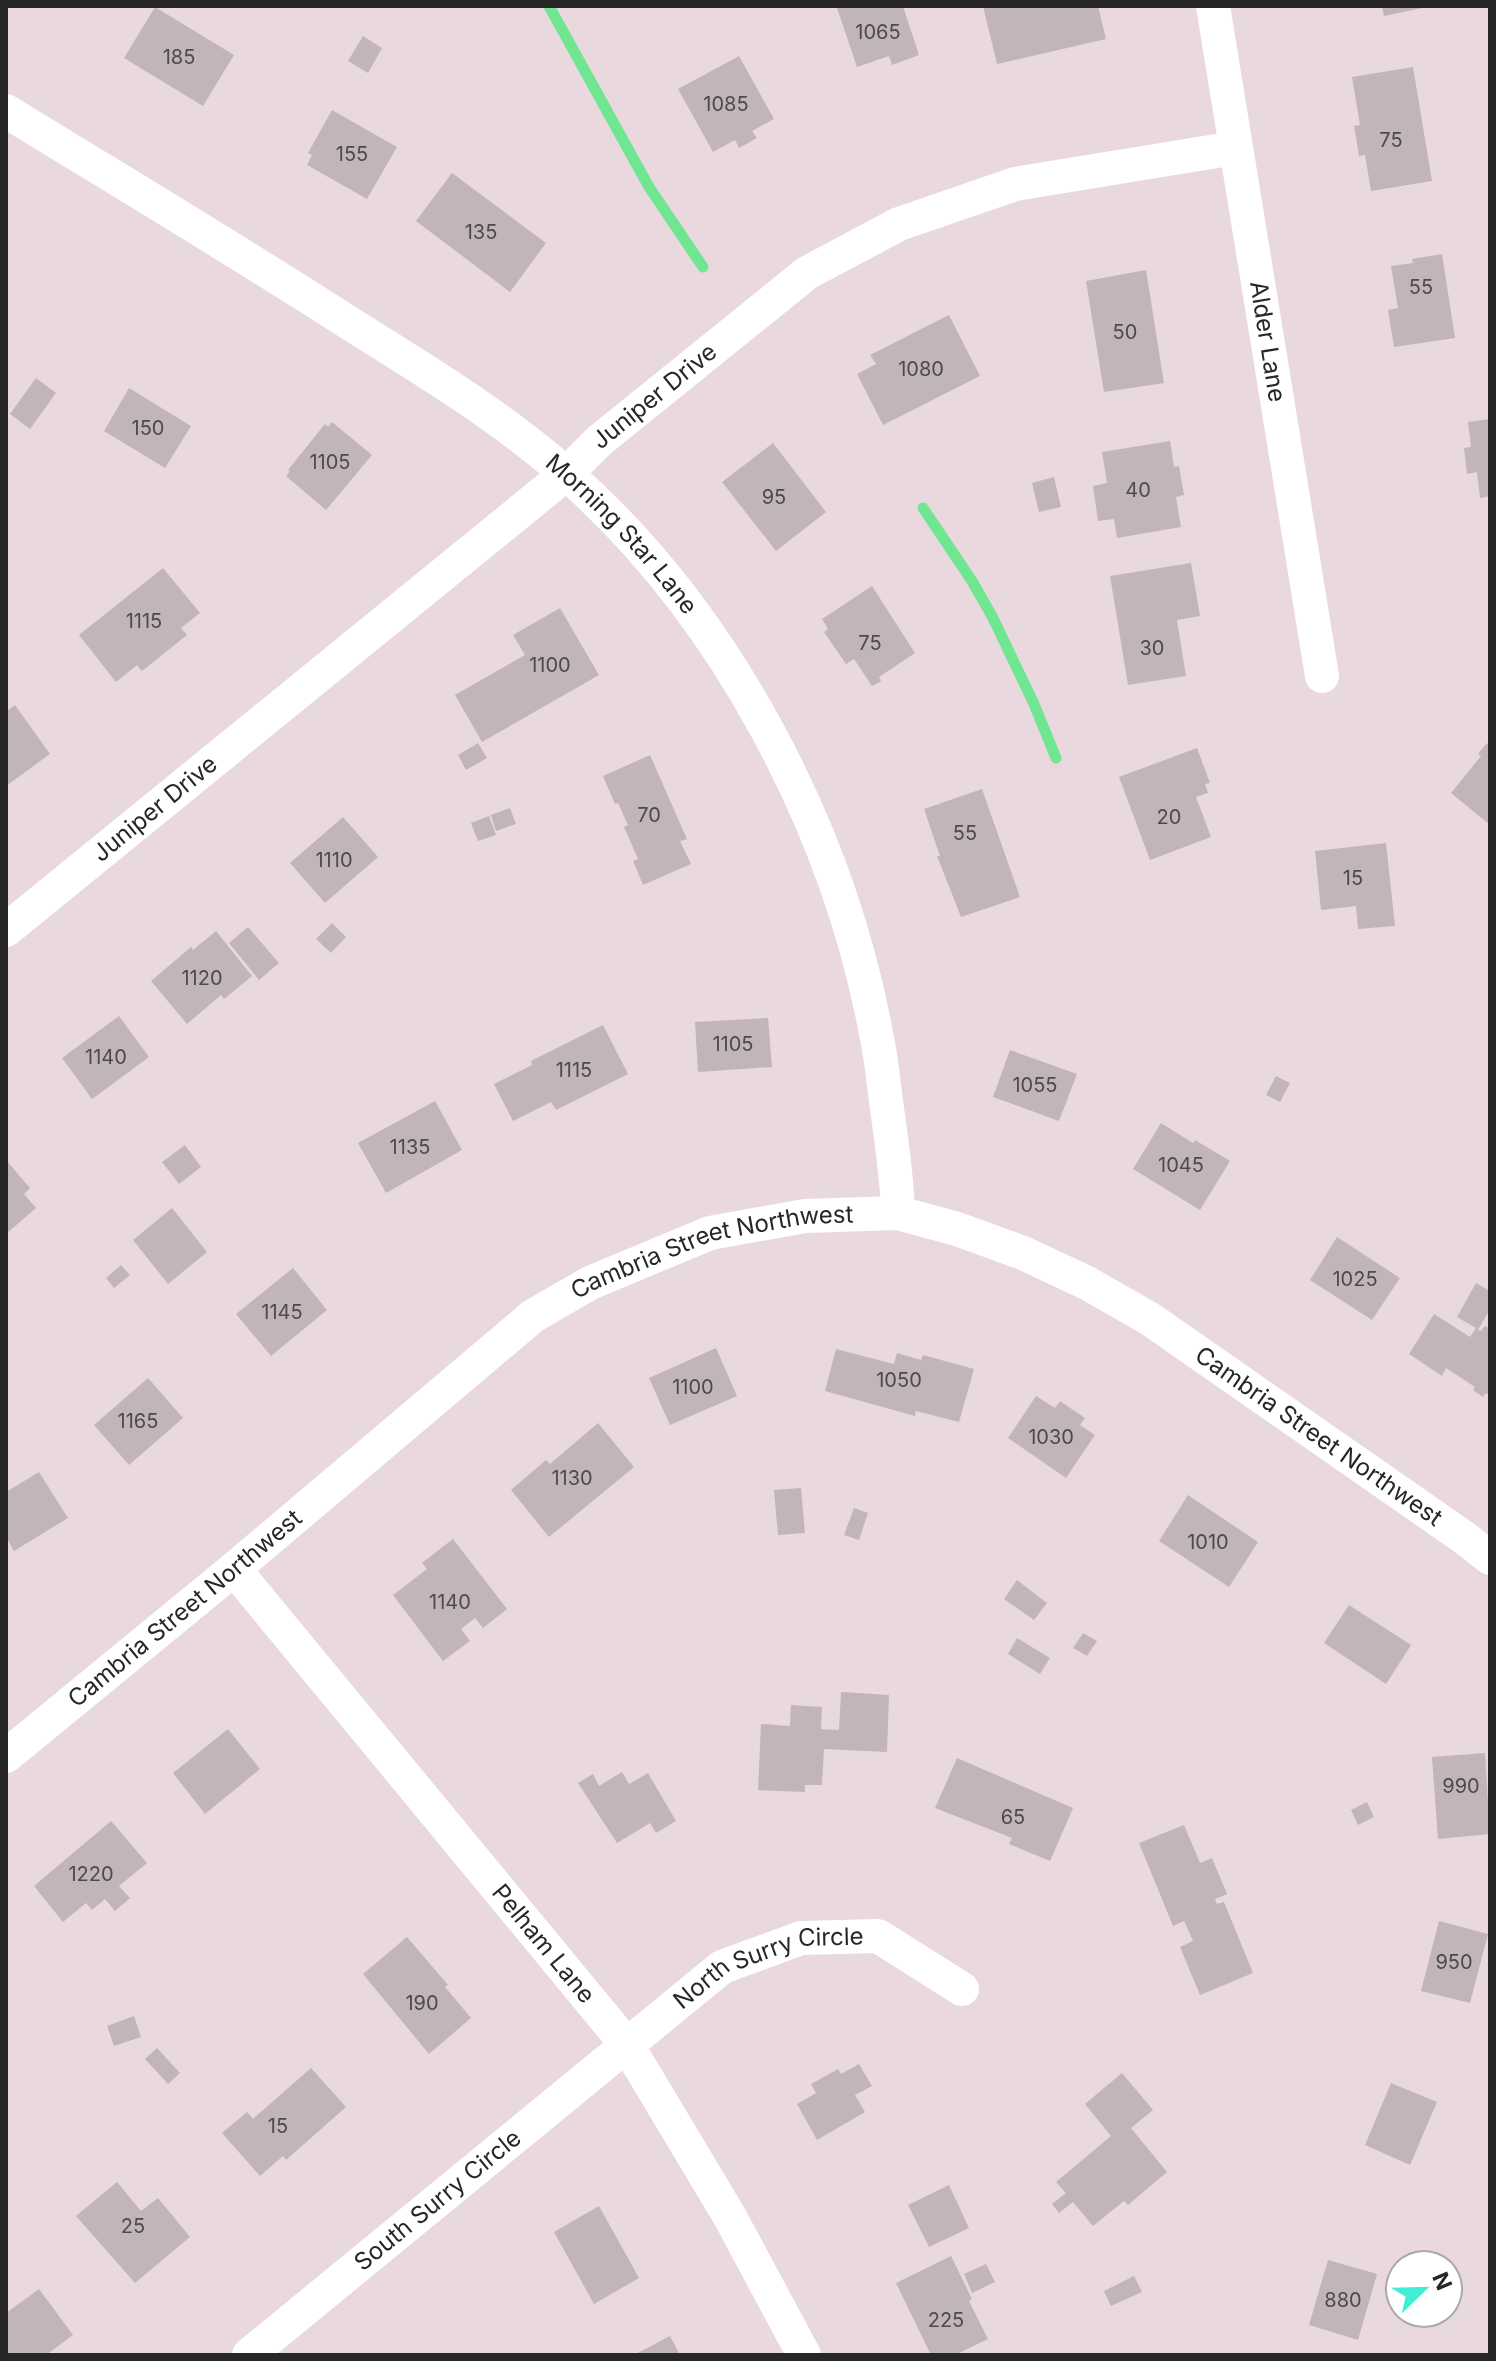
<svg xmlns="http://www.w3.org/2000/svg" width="1496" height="2361" font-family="Inter,sans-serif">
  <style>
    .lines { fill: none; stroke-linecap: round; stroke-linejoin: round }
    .stream { stroke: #70e693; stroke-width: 11 }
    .building { fill: #c1b5b9 }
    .street { stroke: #fff; stroke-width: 34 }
    .labels { text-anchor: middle; stroke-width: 6; stroke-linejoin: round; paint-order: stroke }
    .number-label { font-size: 20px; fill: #4e4a4c }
    .street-label { font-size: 24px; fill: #272727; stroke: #fff }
  </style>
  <rect width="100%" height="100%" fill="#e9d9df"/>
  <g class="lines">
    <!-- stream -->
    <g class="stream">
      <polyline points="549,6 649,187 703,267"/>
      <polyline points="923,508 972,581 993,618 1034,704 1056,758"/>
    </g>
  </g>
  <!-- building -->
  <g class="building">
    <polygon points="843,6 903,6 919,55 892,65 889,56 857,67 837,8"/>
    <polygon points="983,6 1098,6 1106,39 997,64"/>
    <polygon points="1382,6 1427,6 1427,7 1384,16"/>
    <polygon points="155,7 234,55 203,106 124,58"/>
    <polygon points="363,36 382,48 368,73 348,61"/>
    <polygon points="739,56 774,119 752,131 757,138 739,148 735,140 713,152 678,89"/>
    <polygon points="1413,67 1432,181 1371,191 1365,155 1359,156 1354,126 1360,125 1352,77"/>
    <polygon points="332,110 397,147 367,199 307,165 312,155 308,153"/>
    <polygon points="452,173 546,243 510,292 416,221"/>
    <polygon points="1442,254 1455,338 1394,347 1388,310 1398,308 1391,266 1413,263 1412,259"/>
    <polygon points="1146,270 1164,383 1104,392 1086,281"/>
    <polygon points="949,315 980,376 883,425 857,374 876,364 870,355"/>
    <polygon points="36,378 56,393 30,429 10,414"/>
    <polygon points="129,388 191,426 165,468 104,431"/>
    <polygon points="1490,419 1490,496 1480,498 1477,472 1467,474 1464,448 1471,447 1468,422"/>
    <polygon points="332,422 372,455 326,510 286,476 290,471 288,470 325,424 328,427"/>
    <polygon points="1170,441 1174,467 1179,466 1184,495 1176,497 1181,527 1117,538 1114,519 1098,521 1093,486 1107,483 1102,452"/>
    <polygon points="773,443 826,512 776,551 722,482"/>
    <polygon points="1054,477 1061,507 1039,512 1032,483"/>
    <polygon points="1191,563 1200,616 1177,620 1186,676 1128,685 1110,576"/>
    <polygon points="163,568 200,613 181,628 187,635 142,671 137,665 116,682 79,635"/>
    <polygon points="872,586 915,653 879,677 881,681 872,686 854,659 846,664 824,632 828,629 822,619"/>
    <polygon points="560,608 599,675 482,742 455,695 525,655 513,635"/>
    <polygon points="15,705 50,754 6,786 6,712"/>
    <polygon points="478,743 487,758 466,770 458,755"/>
    <polygon points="1487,743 1490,747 1490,825 1451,793 1481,756 1478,754"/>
    <polygon points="1197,748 1210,783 1205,784 1208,793 1196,797 1211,837 1150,860 1119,777"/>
    <polygon points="650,755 687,839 680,841 691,864 643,885 633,861 638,859 624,827 628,825 618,803 615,804 603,776"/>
    <polygon points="982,789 1020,897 961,917 937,856 940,856 924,809"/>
    <polygon points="510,808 516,824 496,831 491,815"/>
    <polygon points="489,816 496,835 478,841 471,823"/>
    <polygon points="343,817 378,857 325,903 290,863"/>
    <polygon points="1386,843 1395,926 1358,929 1356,906 1321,910 1315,851"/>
    <polygon points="332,923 346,937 331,953 316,939"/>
    <polygon points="248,927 279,963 259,980 229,943"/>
    <polygon points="216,931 252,976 224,999 221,995 187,1024 151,981 191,947 193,950"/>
    <polygon points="119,1016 149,1057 92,1099 62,1058"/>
    <polygon points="768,1018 772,1067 698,1072 695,1022"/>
    <polygon points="603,1025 628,1074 556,1110 551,1102 513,1121 494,1084 532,1065 531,1061"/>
    <polygon points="1010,1050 1077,1074 1059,1121 993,1097"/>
    <polygon points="1276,1076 1290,1083 1280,1102 1266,1095"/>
    <polygon points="435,1101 462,1150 386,1193 358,1143"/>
    <polygon points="1161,1123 1193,1143 1195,1140 1230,1161 1200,1210 1133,1169"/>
    <polygon points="185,1145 201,1167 179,1184 162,1162"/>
    <polygon points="6,1160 30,1188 24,1194 36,1208 6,1234"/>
    <polygon points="172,1208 207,1252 168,1284 133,1240"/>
    <polygon points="1337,1237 1400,1278 1372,1320 1310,1280"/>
    <polygon points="121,1265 130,1275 114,1288 106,1278"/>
    <polygon points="293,1268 327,1310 271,1356 236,1314"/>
    <polygon points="1476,1283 1490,1291 1490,1309 1478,1330 1481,1331 1485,1326 1490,1329 1490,1396 1486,1393 1483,1397 1473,1390 1475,1387 1446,1368 1442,1376 1409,1354 1434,1314 1470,1337 1476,1328 1457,1317"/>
    <polygon points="716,1348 737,1396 670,1425 649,1378"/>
    <polygon points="836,1349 894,1364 897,1353 921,1360 923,1355 974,1369 959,1422 916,1411 915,1416 825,1391"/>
    <polygon points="148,1378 183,1418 129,1465 94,1425"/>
    <polygon points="1036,1396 1055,1408 1060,1401 1085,1418 1080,1425 1095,1435 1066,1478 1008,1438"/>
    <polygon points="598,1423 634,1467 549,1537 511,1490 546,1460 550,1464"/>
    <polygon points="39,1472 68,1518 14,1551 6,1537 6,1492"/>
    <polygon points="801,1488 805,1533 778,1535 774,1490"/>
    <polygon points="1188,1495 1258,1542 1229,1587 1159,1541"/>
    <polygon points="854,1508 868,1513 859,1540 844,1535"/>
    <polygon points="453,1539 507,1609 483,1628 475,1618 461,1629 470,1641 443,1661 393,1595 427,1569 422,1563"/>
    <polygon points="1017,1580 1047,1603 1034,1620 1004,1599"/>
    <polygon points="1349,1605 1411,1645 1386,1684 1324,1643"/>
    <polygon points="1083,1633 1097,1641 1087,1656 1073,1648"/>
    <polygon points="1017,1638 1050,1658 1040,1674 1008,1654"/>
    <polygon points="841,1692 889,1695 887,1752 824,1749 822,1785 805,1785 805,1792 758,1790 761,1724 790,1726 791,1705 822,1707 821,1729 839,1730"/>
    <polygon points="228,1729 260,1769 205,1814 173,1773"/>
    <polygon points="1485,1753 1490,1834 1438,1839 1432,1757"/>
    <polygon points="957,1758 1073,1808 1050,1861 1009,1844 1012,1838 935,1808"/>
    <polygon points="622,1772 629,1784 648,1773 676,1821 656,1833 650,1823 617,1843 578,1783 593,1774 599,1786"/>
    <polygon points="1367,1802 1374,1817 1358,1825 1351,1810"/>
    <polygon points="111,1821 147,1863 119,1886 130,1898 115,1911 105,1899 92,1910 86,1903 63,1922 34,1886"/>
    <polygon points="1184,1825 1200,1863 1212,1858 1227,1894 1215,1899 1217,1904 1224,1902 1253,1973 1200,1995 1180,1947 1193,1941 1184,1921 1173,1926 1139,1843"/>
    <polygon points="1439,1921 1488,1934 1470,2003 1421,1991"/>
    <polygon points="407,1937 448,1985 445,1987 471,2018 429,2054 363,1974"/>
    <polygon points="134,2016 141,2037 114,2046 107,2026"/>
    <polygon points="157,2048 180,2073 168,2084 145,2059"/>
    <polygon points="859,2064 872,2086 855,2095 865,2112 817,2140 797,2104 816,2093 811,2084 838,2069 841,2074"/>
    <polygon points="311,2068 346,2107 286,2160 283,2156 260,2176 222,2133 247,2112 253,2119"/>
    <polygon points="1122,2073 1153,2110 1131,2128 1167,2172 1128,2205 1124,2201 1093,2226 1073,2202 1059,2213 1052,2204 1066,2193 1056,2182 1111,2136 1085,2104"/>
    <polygon points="1391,2083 1437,2102 1410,2165 1365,2145"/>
    <polygon points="117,2182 141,2211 158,2198 190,2237 135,2283 76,2216"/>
    <polygon points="949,2185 969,2228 929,2247 908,2205"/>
    <polygon points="599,2206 639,2278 594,2304 554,2232"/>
    <polygon points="951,2256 972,2299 969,2301 988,2339 955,2355 931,2355 896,2283"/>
    <polygon points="1328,2260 1377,2274 1358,2340 1309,2325"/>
    <polygon points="986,2264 995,2282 972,2293 964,2274"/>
    <polygon points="1134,2276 1142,2292 1111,2306 1104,2291"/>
    <polygon points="39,2289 73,2335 46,2355 6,2355 6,2313"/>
    <polygon points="670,2336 680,2355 634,2355"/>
  </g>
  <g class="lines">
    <!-- street -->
    <g class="street">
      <path id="s1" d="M1213,6L1322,676"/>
      <path id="s2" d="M6,111C120,181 234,249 346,321C421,368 496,413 563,471C724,610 837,826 876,1033C881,1056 883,1078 886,1101C891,1138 897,1175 898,1213"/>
      <path id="s3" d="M6,930L566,474L599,441L807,273L899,224L1015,184L1235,148"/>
      <path id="s4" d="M234,1569L627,2045L730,2217L804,2355"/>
      <path id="s5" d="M6,1756L234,1569L533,1316L590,1283L710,1233L805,1216L898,1213L957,1229L1023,1253L1087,1283L1150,1319L1466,1539L1490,1558"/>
      <path id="s6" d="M249,2355L722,1967L801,1938L878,1936L962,1989"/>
    </g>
  </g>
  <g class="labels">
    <!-- number labels -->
    <g class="number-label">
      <text x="878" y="39">1065</text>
      <text x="179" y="64">185</text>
      <text x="726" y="111">1085</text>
      <text x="1391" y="147">75</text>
      <text x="352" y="161">155</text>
      <text x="481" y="239">135</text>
      <text x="1421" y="294">55</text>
      <text x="1125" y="339">50</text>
      <text x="921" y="376">1080</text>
      <text x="148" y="435">150</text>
      <text x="330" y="469">1105</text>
      <text x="1138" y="497">40</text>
      <text x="774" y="504">95</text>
      <text x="144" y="628">1115</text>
      <text x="870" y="650">75</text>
      <text x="1152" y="655">30</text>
      <text x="550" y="672">1100</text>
      <text x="649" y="822">70</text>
      <text x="1169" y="824">20</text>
      <text x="965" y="840">55</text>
      <text x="334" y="867">1110</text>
      <text x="1353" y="885">15</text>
      <text x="202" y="985">1120</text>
      <text x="733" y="1051">1105</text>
      <text x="106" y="1064">1140</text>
      <text x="574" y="1077">1115</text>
      <text x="1035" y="1092">1055</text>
      <text x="410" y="1154">1135</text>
      <text x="1181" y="1172">1045</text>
      <text x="1355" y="1286">1025</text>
      <text x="282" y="1319">1145</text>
      <text x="899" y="1387">1050</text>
      <text x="693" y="1394">1100</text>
      <text x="138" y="1428">1165</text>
      <text x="1051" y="1444">1030</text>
      <text x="572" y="1485">1130</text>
      <text x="1208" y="1549">1010</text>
      <text x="450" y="1609">1140</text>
      <text x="1461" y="1793">990</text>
      <text x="1013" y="1824">65</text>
      <text x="91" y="1881">1220</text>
      <text x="1454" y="1969">950</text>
      <text x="422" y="2010">190</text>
      <text x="278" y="2133">15</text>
      <text x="133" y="2233">25</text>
      <text x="1343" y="2307">880</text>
      <text x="946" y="2327">225</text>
    </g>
    <!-- street labels -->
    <g class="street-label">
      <text dy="8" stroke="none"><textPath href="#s1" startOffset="340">Alder Lane</textPath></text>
      <text dy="8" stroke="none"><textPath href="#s3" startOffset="840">Juniper Drive</textPath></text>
      <text dy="8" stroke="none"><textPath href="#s2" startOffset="750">Morning Star Lane</textPath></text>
      <text dy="8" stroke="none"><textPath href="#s3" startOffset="192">Juniper Drive</textPath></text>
      <text dy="8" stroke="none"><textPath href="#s5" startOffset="880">Cambria Street Northwest</textPath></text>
      <text dy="8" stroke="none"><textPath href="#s5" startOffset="1552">Cambria Street Northwest</textPath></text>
      <text dy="8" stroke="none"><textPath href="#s5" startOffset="232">Cambria Street Northwest</textPath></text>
      <text dy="8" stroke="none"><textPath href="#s4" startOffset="486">Pelham Lane</textPath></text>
      <text dy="8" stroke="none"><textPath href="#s6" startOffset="656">North Surry Circle</textPath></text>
      <text dy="8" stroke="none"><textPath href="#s6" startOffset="244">South Surry Circle</textPath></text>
    </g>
  </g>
  <!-- border -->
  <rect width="1496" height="2361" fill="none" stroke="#272727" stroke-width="16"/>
  <!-- north arrow -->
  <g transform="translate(1424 2289) rotate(67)"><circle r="38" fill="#ffffff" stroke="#a9a9a9" stroke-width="2"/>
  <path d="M0-6L14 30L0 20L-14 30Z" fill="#40efd3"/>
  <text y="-12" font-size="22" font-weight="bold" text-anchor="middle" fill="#272727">N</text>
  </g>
</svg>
